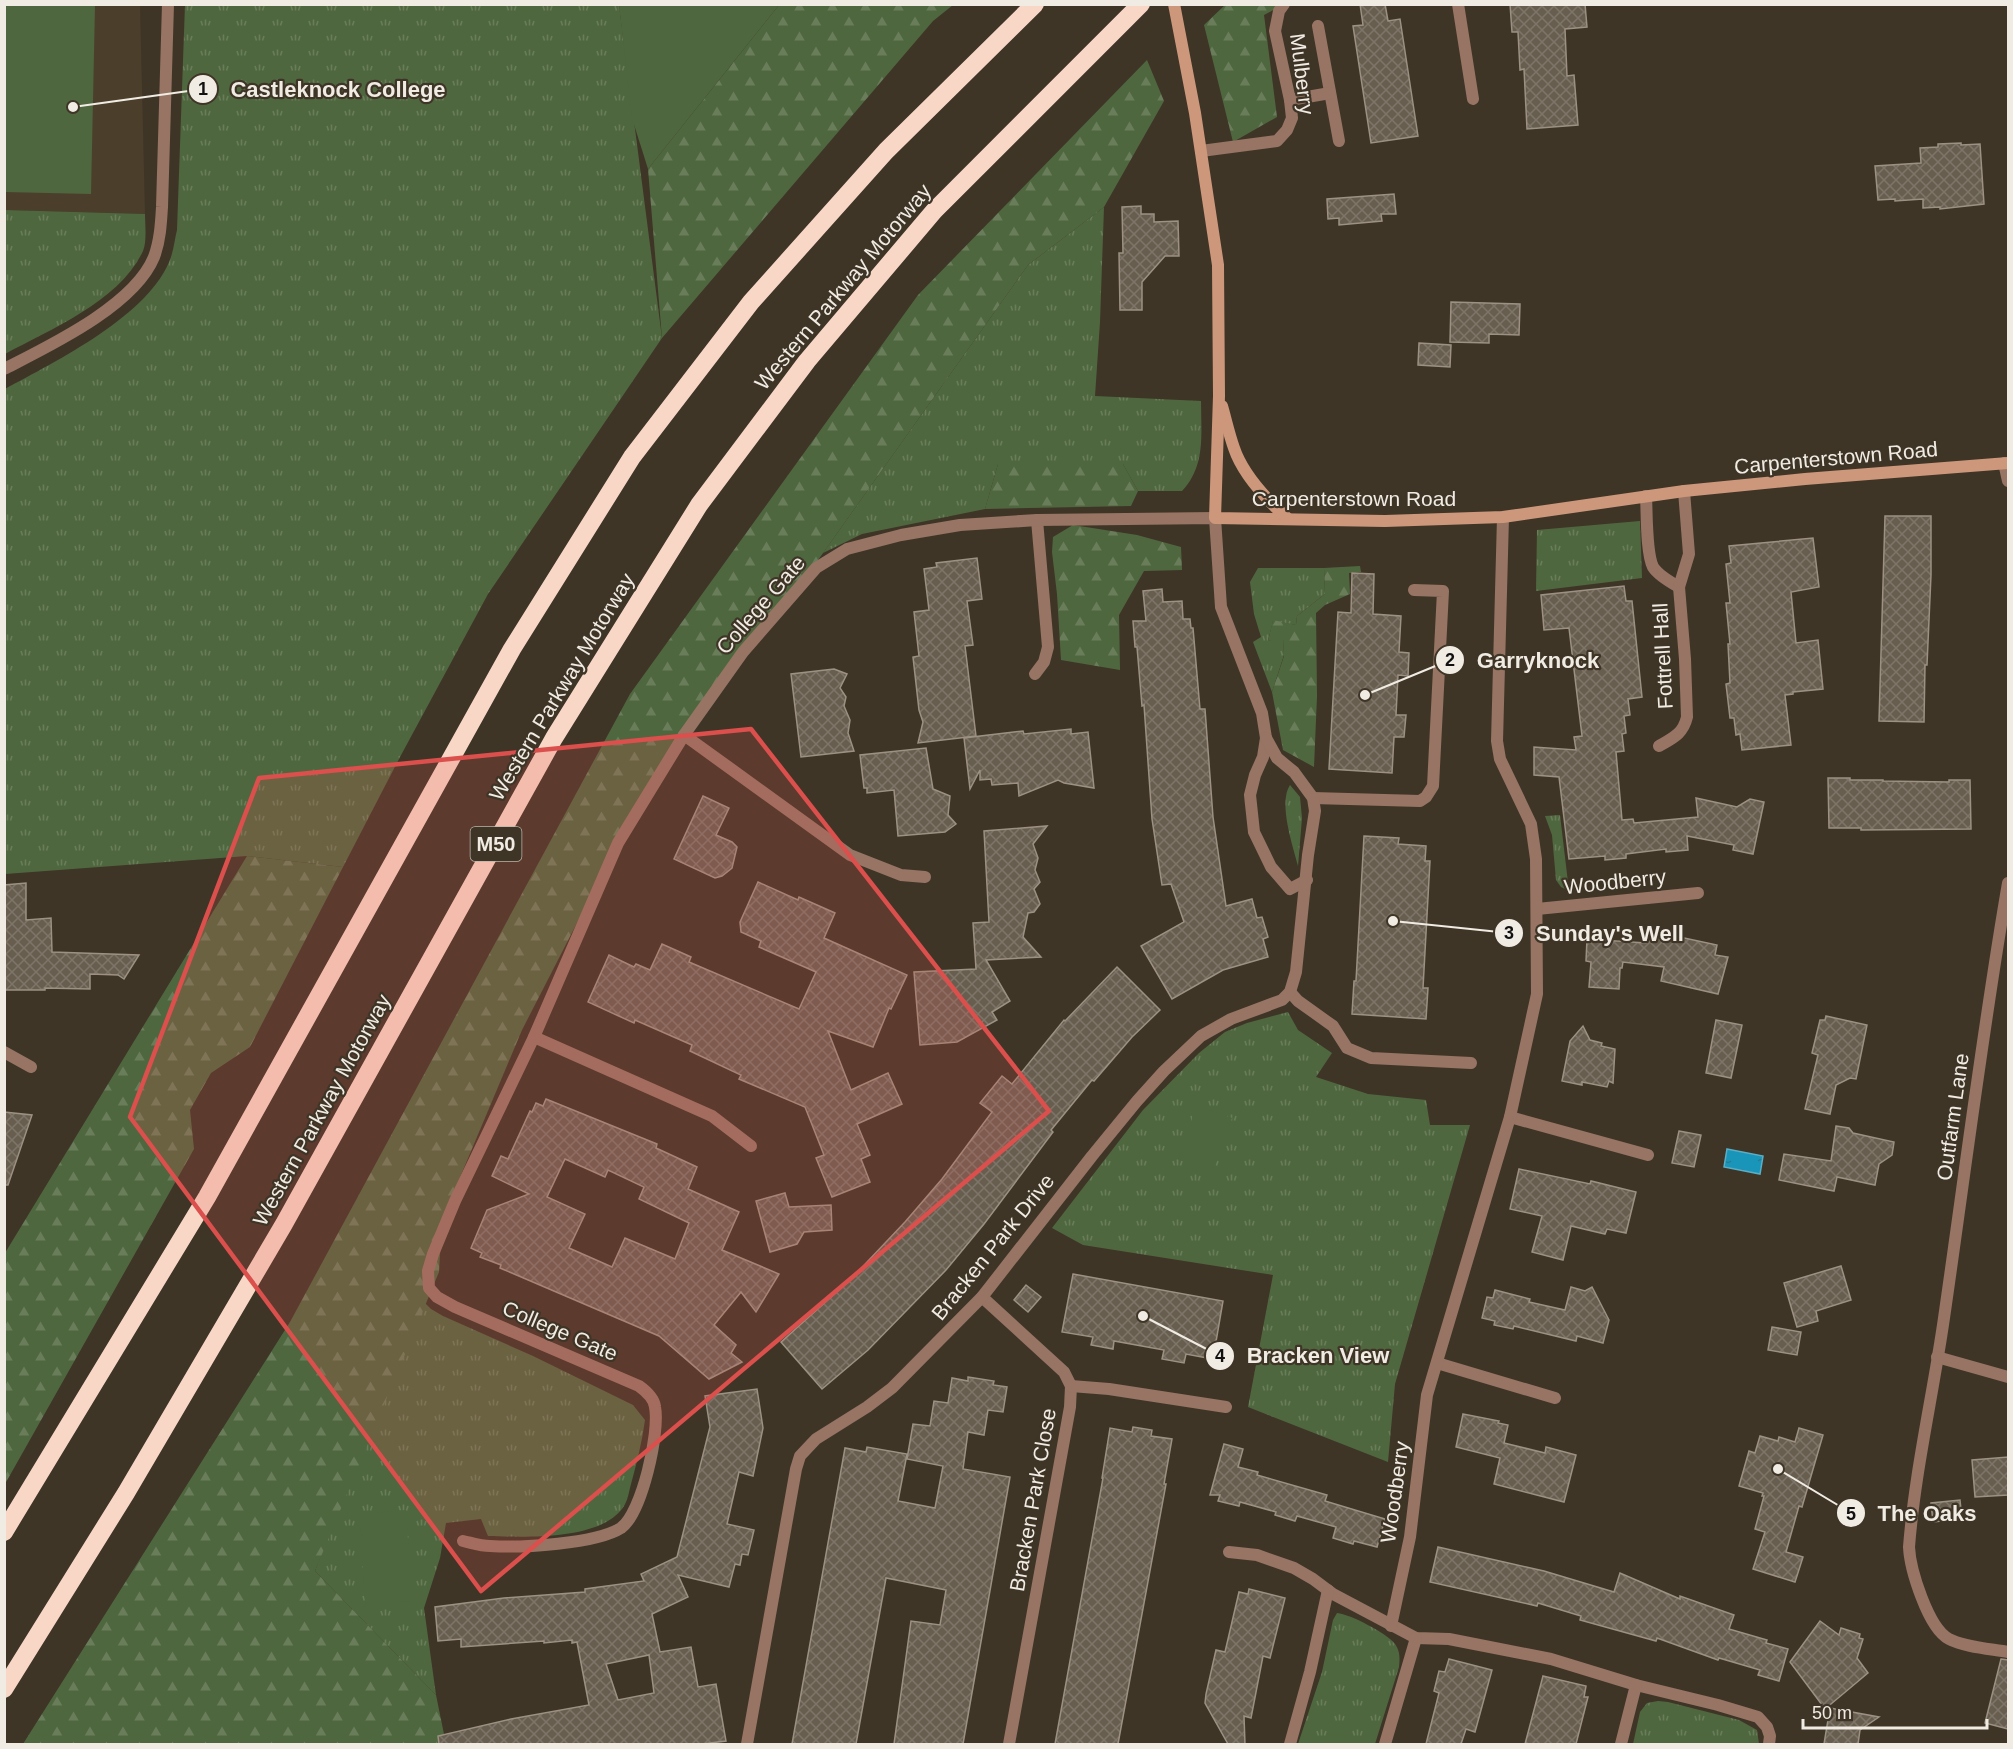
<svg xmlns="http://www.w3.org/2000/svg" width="2013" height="1749" font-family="Arial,sans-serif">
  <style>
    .built { fill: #4b3f2c }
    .grass { fill: url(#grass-tufts) }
    .forest { fill: url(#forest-firs) }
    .green { fill: #4f673f }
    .water { fill: url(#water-ripples); stroke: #5aafc6; stroke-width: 1.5 }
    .building { fill: url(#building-cross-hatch); stroke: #9c9182; stroke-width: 1.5; fill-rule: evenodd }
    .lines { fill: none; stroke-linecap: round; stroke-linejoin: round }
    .street { stroke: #977463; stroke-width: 12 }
    .secondary { stroke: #cd977b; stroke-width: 12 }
    .highway { stroke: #f9d7c6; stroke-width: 18 }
    .marked { fill: #db4f4d; fill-opacity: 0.2; stroke: #db4f4d; stroke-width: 4.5; stroke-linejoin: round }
    .labels { text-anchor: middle; stroke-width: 4.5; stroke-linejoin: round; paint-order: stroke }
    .shield { fill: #3e3527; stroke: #bbb5ab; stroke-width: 1.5 }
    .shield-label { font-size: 20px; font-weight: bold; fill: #f1ece3 }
    .street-label { font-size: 21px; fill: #f1ece3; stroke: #3e3527 }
    .leader { fill: none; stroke: #f1ece3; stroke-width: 2 }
    .callout-dot { fill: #f1ece3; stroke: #3e3527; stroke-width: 2 }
    .mark-label { font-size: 18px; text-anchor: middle; font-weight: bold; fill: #111 }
    .callout-label { font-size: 22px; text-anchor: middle; font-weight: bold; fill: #f1ece3; stroke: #3e3527; stroke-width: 4.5; stroke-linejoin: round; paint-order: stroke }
  </style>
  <defs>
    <pattern id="grass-tufts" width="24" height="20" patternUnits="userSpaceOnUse" patternTransform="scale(1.5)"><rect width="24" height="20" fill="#4f673f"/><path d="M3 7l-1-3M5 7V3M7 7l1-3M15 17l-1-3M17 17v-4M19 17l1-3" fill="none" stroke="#697d5b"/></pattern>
    <pattern id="forest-firs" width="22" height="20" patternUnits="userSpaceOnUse" patternTransform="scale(1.5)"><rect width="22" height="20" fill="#4f673f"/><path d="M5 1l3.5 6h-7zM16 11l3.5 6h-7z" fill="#697d5b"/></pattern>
    <pattern id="water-ripples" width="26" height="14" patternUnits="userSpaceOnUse" patternTransform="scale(1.5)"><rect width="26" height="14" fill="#1a95ba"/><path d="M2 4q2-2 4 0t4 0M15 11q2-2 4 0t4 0" fill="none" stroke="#2a7a91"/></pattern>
    <pattern id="building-cross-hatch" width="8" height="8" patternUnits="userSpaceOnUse" patternTransform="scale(1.5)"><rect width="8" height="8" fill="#685e50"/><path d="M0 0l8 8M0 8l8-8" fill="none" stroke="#7e7569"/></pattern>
  </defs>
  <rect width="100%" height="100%" fill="#3e3527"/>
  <!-- built -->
  <polygon class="built" points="5,5 140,5 145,214 5,210"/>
  <!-- grass -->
  <g class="grass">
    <path d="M185,5H619L662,338L488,594L400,757L343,867L247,856L5,874V389C56,361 151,315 171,257C174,248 175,238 177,230Z"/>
    <path d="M1104,207L1100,322L1095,396L1201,401C1201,433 1206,466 1182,491H1138L1123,464H998L985,509L862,534L823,553L1028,265Z"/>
    <path d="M5,210L145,214C145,225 147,241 143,251C120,301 51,329 5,354Z"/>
    <polygon points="1640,521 1642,578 1536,591 1537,530"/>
    <polygon points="1258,568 1324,568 1325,594 1297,616 1296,625 1273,621 1268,641 1283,638 1284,655 1272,692 1253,642 1261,637 1254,614 1250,582"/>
    <path d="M1290,785L1300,797L1302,818L1298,866C1293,846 1278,803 1290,785Z"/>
    <polygon points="1560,815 1569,891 1561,887 1556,880 1552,835 1545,816"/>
    <polygon points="1288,1012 1298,1030 1332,1053 1316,1077 1368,1094 1426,1100 1430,1125 1470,1125 1395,1384 1388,1462 1248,1407 1273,1275 1083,1245 1052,1228 1143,1110 1199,1053 1225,1032 1247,1023"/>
    <path d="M419,1297L431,1309L443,1316L533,1356L633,1405L645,1420C642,1442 637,1462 631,1484C629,1491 628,1500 624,1506C602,1541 525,1537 488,1536L481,1519L446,1523L440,1558L424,1608L436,1695L315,1571Z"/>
    <path d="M1337,1613C1350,1614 1388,1634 1395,1644C1400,1651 1400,1658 1399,1667L1375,1744H1298L1322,1672L1333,1620Z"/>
    <polygon points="1658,1701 1668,1702 1739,1720 1757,1730 1759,1744 1633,1744 1640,1712 1647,1703"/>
  </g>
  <!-- forest -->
  <g class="forest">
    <polygon points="779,5 953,5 933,21 662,338 648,169"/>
    <polygon points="1225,5 1283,5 1264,15 1277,117 1233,142 1204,25"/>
    <polygon points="1147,60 1164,101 1104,207 1028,265 796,591 743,652 618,843 522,1030 442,1220 439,1272 315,1571 436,1695 446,1744 23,1744 290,1322 630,694 918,295"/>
    <polygon points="998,464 1123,464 1138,491 1131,506 985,509"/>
    <polygon points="1073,525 1137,535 1181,547 1182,570 1144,571 1119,615 1120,670 1061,660 1057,594 1052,552 1053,537"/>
    <polygon points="1360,566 1361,572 1349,573 1350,594 1325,605 1316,613 1317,696 1314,767 1283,750 1272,692 1284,656 1283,639 1268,641 1273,620 1296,625 1297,616 1325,594 1324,568"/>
    <polygon points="247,856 343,867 250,1047 211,1073 190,1110 194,1149 5,1484 5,1253"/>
  </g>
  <!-- green -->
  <g class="green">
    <polygon points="5,4 95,5 91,194 5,192"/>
    <polygon points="619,5 779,5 648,169 632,118"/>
    <polygon points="1196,1105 1232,1118 1212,1172 1178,1159 1192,1131 1192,1117"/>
    <polygon points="406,1510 412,1601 365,1604 360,1514"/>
  </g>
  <!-- water -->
  <polygon class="water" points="1727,1149 1763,1156 1760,1174 1724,1167"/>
  <!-- building -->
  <g class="building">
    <polygon points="1360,4 1385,4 1388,21 1400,19 1418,136 1371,143 1353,26 1363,25"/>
    <polygon points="1510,4 1585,4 1587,27 1565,29 1567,76 1574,75 1578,125 1527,129 1524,69 1520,70 1518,32 1512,32"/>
    <polygon points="1961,143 1961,145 1980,144 1984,204 1940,209 1940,207 1923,208 1923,199 1895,201 1895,199 1878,200 1875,166 1921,163 1920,148 1938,147 1938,144"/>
    <polygon points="1394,194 1396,214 1381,214 1382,221 1339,225 1339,218 1328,219 1327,199"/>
    <polygon points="1141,206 1141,214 1154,214 1154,222 1178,221 1179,256 1165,256 1142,282 1142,310 1120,310 1119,253 1123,253 1122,207"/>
    <polygon points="1451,302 1520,304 1519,335 1489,334 1489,343 1450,342"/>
    <polygon points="1419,343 1451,345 1450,367 1418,365"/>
    <polygon points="1885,516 1931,516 1931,575 1927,665 1925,665 1924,722 1879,721"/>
    <polygon points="1813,538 1819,587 1791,592 1796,643 1818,640 1823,689 1793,692 1793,694 1785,695 1791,745 1742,750 1740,734 1736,735 1734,718 1730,718 1726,684 1730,683 1728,644 1730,644 1726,603 1730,603 1726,564 1731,563 1729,546"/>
    <polygon points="977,558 982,599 967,601 973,645 965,646 976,736 918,743 923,722 919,710 913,657 919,656 914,612 929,610 924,569 937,567 936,563"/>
    <polygon points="1352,573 1374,574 1373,614 1401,616 1399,652 1409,653 1408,676 1398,675 1396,715 1406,715 1404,737 1394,737 1392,773 1329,769 1338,612 1351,613"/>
    <polygon points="1624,586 1626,601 1632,601 1642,697 1628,699 1630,715 1624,716 1626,733 1622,734 1624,751 1616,752 1622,820 1633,819 1634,823 1698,817 1696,798 1737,807 1750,799 1764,802 1753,854 1733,850 1734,845 1687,836 1688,850 1666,852 1666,849 1626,854 1626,858 1605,860 1605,856 1569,859 1559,777 1534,775 1534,747 1576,750 1574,737 1582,736 1569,628 1544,630 1541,595"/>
    <polygon points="1162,589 1163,602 1182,601 1183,619 1190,619 1191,628 1193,628 1200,709 1205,709 1213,817 1226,906 1252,899 1257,918 1262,917 1268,937 1263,939 1268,957 1223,970 1172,999 1141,946 1184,922 1171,884 1162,885 1152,819 1144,705 1142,706 1137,647 1135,647 1133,621 1146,621 1143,591"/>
    <polygon points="834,669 847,674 840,688 846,697 844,706 850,720 848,733 854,751 801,757 791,674"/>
    <polygon points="1071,729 1071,734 1088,732 1094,788 1064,783 1058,780 1019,796 1018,783 992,785 991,779 980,780 980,770 970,789 964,738 1023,731 1024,734"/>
    <polygon points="926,748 933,789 950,796 948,815 956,824 945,832 898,836 894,790 867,793 867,788 864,788 860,755"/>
    <polygon points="1828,778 1850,778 1850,780 1883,780 1883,781 1949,782 1949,780 1970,780 1971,829 1861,830 1861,828 1829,828"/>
    <polygon points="703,796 729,808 716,835 732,842 737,847 732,868 722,876 715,878 674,859"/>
    <polygon points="1047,826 1033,844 1038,858 1035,870 1040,882 1034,889 1040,904 1034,912 1028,913 1023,937 1041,957 986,960 1010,1001 992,1012 997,1020 957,1042 920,1045 914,972 976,969 973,923 989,922 984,831"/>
    <polygon points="1364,836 1399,838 1398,844 1426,846 1425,861 1430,861 1423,988 1428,988 1426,1019 1352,1014 1354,981 1356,981"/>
    <polygon points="758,882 798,900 799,897 835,913 824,938 907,975 891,1009 889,1008 873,1047 828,1031 851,1090 888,1073 902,1104 857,1124 870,1155 861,1159 870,1182 832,1197 816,1158 824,1155 805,1107 739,1079 741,1075 690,1051 692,1045 635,1020 634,1023 588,1002 609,955 634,967 636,964 650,970 662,944 691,957 689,962 799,1009 816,972 759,947 761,941 741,932 740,922"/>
    <polygon points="26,883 26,920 51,918 52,952 139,955 124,979 118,975 90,974 90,989 45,988 45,990 4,990 4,885"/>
    <polygon points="1647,930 1717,945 1715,955 1728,957 1718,994 1661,981 1664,967 1623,962 1622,968 1620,968 1619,989 1589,987 1591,962 1586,961 1587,939 1646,943"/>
    <polygon points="1117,967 1160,1010 1132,1037 1094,1081 1092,1080 1051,1130 1053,1132 984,1224 946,1270 868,1350 822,1389 781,1342 850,1280 905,1222 942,1179 992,1112 980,1103 1002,1076 1012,1084 1064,1020 1065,1021"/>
    <polygon points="1826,1016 1867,1025 1856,1079 1850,1078 1836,1085 1830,1114 1805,1109 1818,1055 1812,1053 1820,1020 1825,1020"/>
    <polygon points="1716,1020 1742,1025 1731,1078 1706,1073"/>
    <polygon points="1583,1026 1590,1040 1602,1043 1601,1046 1615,1049 1613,1083 1609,1081 1607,1087 1582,1082 1582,1085 1562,1081 1570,1041"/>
    <path d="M546,1099L657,1144L656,1148L697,1167L688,1189L739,1212L722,1250L779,1274L756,1312L741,1292L714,1325L736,1345L731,1353L742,1362L709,1379L659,1336L500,1268L501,1265L480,1257L482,1253L471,1248L487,1210L529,1194L492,1176L501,1156L508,1159L530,1111L532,1112L536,1103L543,1106ZM565,1159L605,1177L608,1170L644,1187L639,1199L689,1223L675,1259L625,1238L612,1267L569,1248L585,1214L547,1197Z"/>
    <polygon points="4,1112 32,1115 8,1185 4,1185"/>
    <polygon points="1836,1126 1849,1128 1853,1133 1894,1142 1892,1155 1879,1164 1875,1185 1837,1177 1834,1191 1779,1180 1784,1154 1831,1161"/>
    <polygon points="1679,1131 1701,1135 1694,1167 1672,1163"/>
    <polygon points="1519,1169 1590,1184 1591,1181 1636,1192 1626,1233 1607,1229 1605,1234 1571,1226 1563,1260 1532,1252 1542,1216 1510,1209"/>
    <polygon points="785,1193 789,1207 831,1205 832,1230 804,1232 797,1244 770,1252 756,1201"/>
    <polygon points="1841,1266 1851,1300 1816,1311 1818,1321 1797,1327 1784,1283"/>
    <polygon points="1073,1274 1223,1301 1213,1359 1186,1354 1184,1363 1162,1359 1164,1350 1114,1341 1113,1349 1091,1345 1093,1337 1062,1332"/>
    <polygon points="1026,1285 1041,1297 1028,1312 1014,1300"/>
    <polygon points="1571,1287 1585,1291 1592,1287 1609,1320 1603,1343 1577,1336 1576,1341 1514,1326 1513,1329 1494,1325 1495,1321 1482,1318 1487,1297 1493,1298 1495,1290 1530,1299 1529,1302 1565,1310"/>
    <polygon points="1772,1327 1801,1332 1797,1355 1768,1350"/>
    <polygon points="968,1377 994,1381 993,1385 1007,1387 1003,1412 988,1410 984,1435 968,1432 963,1469 1010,1477 963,1744 894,1744 911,1621 940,1625 946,1590 886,1578 856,1744 792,1744 845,1448 866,1452 867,1447 907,1454 898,1501 935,1508 943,1466 907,1459 913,1424 930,1426 934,1401 948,1403 952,1378 968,1381"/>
    <path d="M757,1389L763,1428L753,1476L739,1472L727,1524L754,1530L748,1555L742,1554L740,1565L735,1564L729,1587L678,1575L688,1597L652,1614L660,1652L691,1647L698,1687L716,1684L726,1741L702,1744H439L438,1736L511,1719L589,1705L577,1642L572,1643V1640L544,1643V1641L461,1647V1639L438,1641L435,1607L504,1598L585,1592V1589L644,1581L641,1574L677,1557L710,1427L705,1396ZM649,1655L654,1693L618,1700L606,1664Z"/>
    <polygon points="1463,1414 1499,1421 1498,1423 1508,1425 1504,1443 1545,1453 1546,1447 1576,1455 1564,1502 1494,1484 1500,1458 1456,1447"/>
    <polygon points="1133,1427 1152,1430 1151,1436 1172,1439 1164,1484 1166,1484 1118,1744 1055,1744 1103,1478 1102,1478 1110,1428 1132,1432"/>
    <polygon points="1799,1428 1823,1435 1802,1507 1799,1506 1786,1552 1803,1557 1795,1582 1753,1569 1765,1532 1755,1529 1764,1496 1762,1496 1763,1493 1739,1486 1749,1451 1755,1453 1760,1436 1778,1441 1779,1437 1795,1442"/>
    <polygon points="1224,1444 1243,1449 1238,1467 1258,1472 1257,1475 1327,1495 1325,1501 1385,1519 1377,1547 1354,1541 1353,1544 1333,1538 1336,1527 1297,1516 1295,1521 1275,1515 1276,1512 1240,1502 1239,1506 1218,1501 1220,1495 1210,1495"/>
    <polygon points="2008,1457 2008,1495 1975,1497 1972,1460"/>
    <polygon points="1960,1500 1962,1519 1933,1522 1931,1503"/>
    <polygon points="1438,1547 1544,1571 1614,1592 1620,1573 1680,1599 1680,1596 1734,1615 1729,1629 1767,1640 1766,1643 1788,1649 1779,1681 1758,1675 1760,1670 1719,1658 1718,1660 1657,1638 1656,1641 1580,1620 1581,1616 1538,1603 1537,1606 1430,1582"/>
    <polygon points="1249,1589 1285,1598 1270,1658 1263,1656 1251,1718 1244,1716 1245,1744 1228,1744 1205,1703 1206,1694 1216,1650 1225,1652 1239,1592 1248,1594"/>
    <polygon points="1820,1621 1839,1635 1841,1628 1860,1634 1859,1638 1863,1639 1857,1658 1868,1673 1825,1709 1790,1662"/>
    <polygon points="1449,1659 1492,1670 1475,1732 1466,1729 1461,1744 1426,1744 1439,1693 1434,1691 1439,1671 1445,1672"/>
    <polygon points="2001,1659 2008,1660 2008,1729 1985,1723"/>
    <polygon points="1543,1676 1586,1686 1584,1697 1588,1697 1576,1744 1525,1744"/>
    <polygon points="1830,1708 1879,1717 1860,1730 1858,1744 1824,1744"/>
  </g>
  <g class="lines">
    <!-- street -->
    <g class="street">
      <polyline points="1458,4 1473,99"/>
      <polyline points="1318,26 1339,141"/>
      <polyline points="1290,100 1330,93"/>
      <polyline points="1201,151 1277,141 1287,130 1292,118 1290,100 1275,31 1279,11 1284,4"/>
      <path d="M4,369C49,346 134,306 154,257C160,241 161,224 162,207L168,4"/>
      <polyline points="2004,463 2008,481"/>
      <path d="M1646,496C1647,513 1646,553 1653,567C1658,575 1670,582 1679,587"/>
      <polyline points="1035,674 1044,662 1048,647 1037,520"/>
      <polyline points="684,735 850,855 901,875 925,877"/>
      <path d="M1659,746C1673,738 1683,734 1687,717L1685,659L1679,587L1689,554L1684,491"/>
      <polyline points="1313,798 1420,801 1426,797 1433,786 1443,591 1414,590"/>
      <path d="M2008,883C1983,1027 1965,1173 1944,1318C1933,1395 1915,1470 1909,1547C1910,1569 1928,1628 1949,1639C1964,1647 1992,1649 2008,1652"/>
      <polyline points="1537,909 1698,893"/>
      <polyline points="1290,992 1298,1001 1333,1026 1347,1048 1371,1058 1471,1063"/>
      <polyline points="534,1037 712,1116 751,1146"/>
      <polyline points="4,1052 31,1067"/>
      <polyline points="1510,1117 1648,1155"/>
      <polyline points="982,1297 1064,1372 1071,1386 1070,1407 1009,1744"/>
      <polyline points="1937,1357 2008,1377"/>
      <polyline points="1437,1363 1555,1398"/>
      <polyline points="1071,1386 1109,1389 1226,1407"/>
      <path d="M463,1541C472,1543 481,1546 490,1546C521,1548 596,1544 621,1528C642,1513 660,1432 655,1407C654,1398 646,1391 639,1386L455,1307L437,1297L429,1288L428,1271L433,1254L455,1201L534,1037L618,843L684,735L743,652L816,568L847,549L901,535L960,525L1037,520L1215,518L1221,607L1262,713L1266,738L1263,757L1255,775L1250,795L1254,832L1271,867L1290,889L1307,880"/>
      <polyline points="1229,1552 1257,1555 1294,1568 1313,1579 1333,1594 1416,1638 1449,1639 1551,1659 1636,1685 1718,1705 1758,1717 1767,1727 1770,1736 1769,1744"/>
      <polyline points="1391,1626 1410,1537 1427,1395 1510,1117 1537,994 1536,859 1531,824 1500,759 1497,741 1503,517"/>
      <polyline points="747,1744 796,1469 800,1456 816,1439 867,1407 892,1388 982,1297 1092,1156 1137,1101 1164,1071 1201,1036 1231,1019 1282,1000 1290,992 1296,972 1308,855 1315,811 1313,798 1294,772 1277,758 1266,738"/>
      <polyline points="1290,1744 1310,1672 1328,1590"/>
      <polyline points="1385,1744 1416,1638"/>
      <polyline points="1621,1744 1636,1685"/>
    </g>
    <!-- secondary -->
    <g class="secondary">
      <polyline points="1174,4 1195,113 1218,265 1219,396 1215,518 1385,521 1503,517 1684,491 1805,479 2008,463"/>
      <path d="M1222,406C1226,420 1229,434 1234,448C1243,475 1267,500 1288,519"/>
    </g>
    <!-- highway -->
    <g class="highway">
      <polyline points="4,1532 207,1197 512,649 632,457 751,302 886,151 1035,4"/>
      <polyline points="4,1689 126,1493 284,1224 554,738 699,505 807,361 934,211 1141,4"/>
    </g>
  </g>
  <!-- marked area -->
  <path class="marked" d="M751,729L1049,1111L481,1591L130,1117L259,778Z"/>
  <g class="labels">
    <!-- shield labels -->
    <rect class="shield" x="470.5" y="827" width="51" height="34" rx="4.5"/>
    <g class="shield-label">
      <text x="496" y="851">M50</text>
    </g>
    <!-- street labels -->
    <g class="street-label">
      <text transform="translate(1302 74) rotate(83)" y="7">Mulberry</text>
      <text transform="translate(843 287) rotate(-50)" y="7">Western Parkway Motorway</text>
      <text transform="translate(1836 458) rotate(-5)" y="7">Carpenterstown Road</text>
      <text x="1354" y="506">Carpenterstown Road</text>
      <text transform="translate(761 605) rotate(-49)" y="7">College Gate</text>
      <text transform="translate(1663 656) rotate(-93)" y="7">Fottrell Hall</text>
      <text transform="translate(562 687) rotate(-59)" y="7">Western Parkway Motorway</text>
      <text transform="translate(1615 882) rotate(-6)" y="7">Woodberry</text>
      <text transform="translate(322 1110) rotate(-61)" y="7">Western Parkway Motorway</text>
      <text transform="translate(1953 1117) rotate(-82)" y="7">Outfarm Lane</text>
      <text transform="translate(993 1247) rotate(-51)" y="7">Bracken Park Drive</text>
      <text transform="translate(560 1331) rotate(23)" y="7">College Gate</text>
      <text transform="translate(1395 1492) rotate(-82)" y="7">Woodberry</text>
      <text transform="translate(1033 1500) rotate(-80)" y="7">Bracken Park Close</text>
    </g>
  </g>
  <!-- callouts -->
  <path class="leader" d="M73 107L203 89M1365 695L1450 660M1393 921L1509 933M1143 1316L1220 1356M1778 1469L1851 1513"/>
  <g class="callout-dot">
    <circle cx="73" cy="107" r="6"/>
    <circle cx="1365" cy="695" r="6"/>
    <circle cx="1393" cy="921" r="6"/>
    <circle cx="1143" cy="1316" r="6"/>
    <circle cx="1778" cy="1469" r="6"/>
    <circle cx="203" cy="89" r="15"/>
    <circle cx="1450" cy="660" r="15"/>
    <circle cx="1509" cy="933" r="15"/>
    <circle cx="1220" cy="1356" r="15"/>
    <circle cx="1851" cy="1513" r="15"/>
  </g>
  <g class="mark-label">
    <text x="203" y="95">1</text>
    <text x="1450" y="666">2</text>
    <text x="1509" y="939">3</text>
    <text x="1220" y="1362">4</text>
    <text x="1851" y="1520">5</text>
  </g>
  <g class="callout-label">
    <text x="338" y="97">Castleknock College</text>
    <text x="1538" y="668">Garryknock</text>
    <text x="1610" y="941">Sunday's Well</text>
    <text x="1318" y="1363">Bracken View</text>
    <text x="1927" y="1521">The Oaks</text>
  </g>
  <!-- border -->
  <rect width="2013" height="1749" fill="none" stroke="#f1ece3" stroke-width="12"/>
  <!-- scale -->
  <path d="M1803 1719v9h184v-9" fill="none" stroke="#f1ece3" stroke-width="3"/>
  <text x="1812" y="1719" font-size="18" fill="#f1ece3" stroke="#3e3527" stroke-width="4.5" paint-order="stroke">50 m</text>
</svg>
